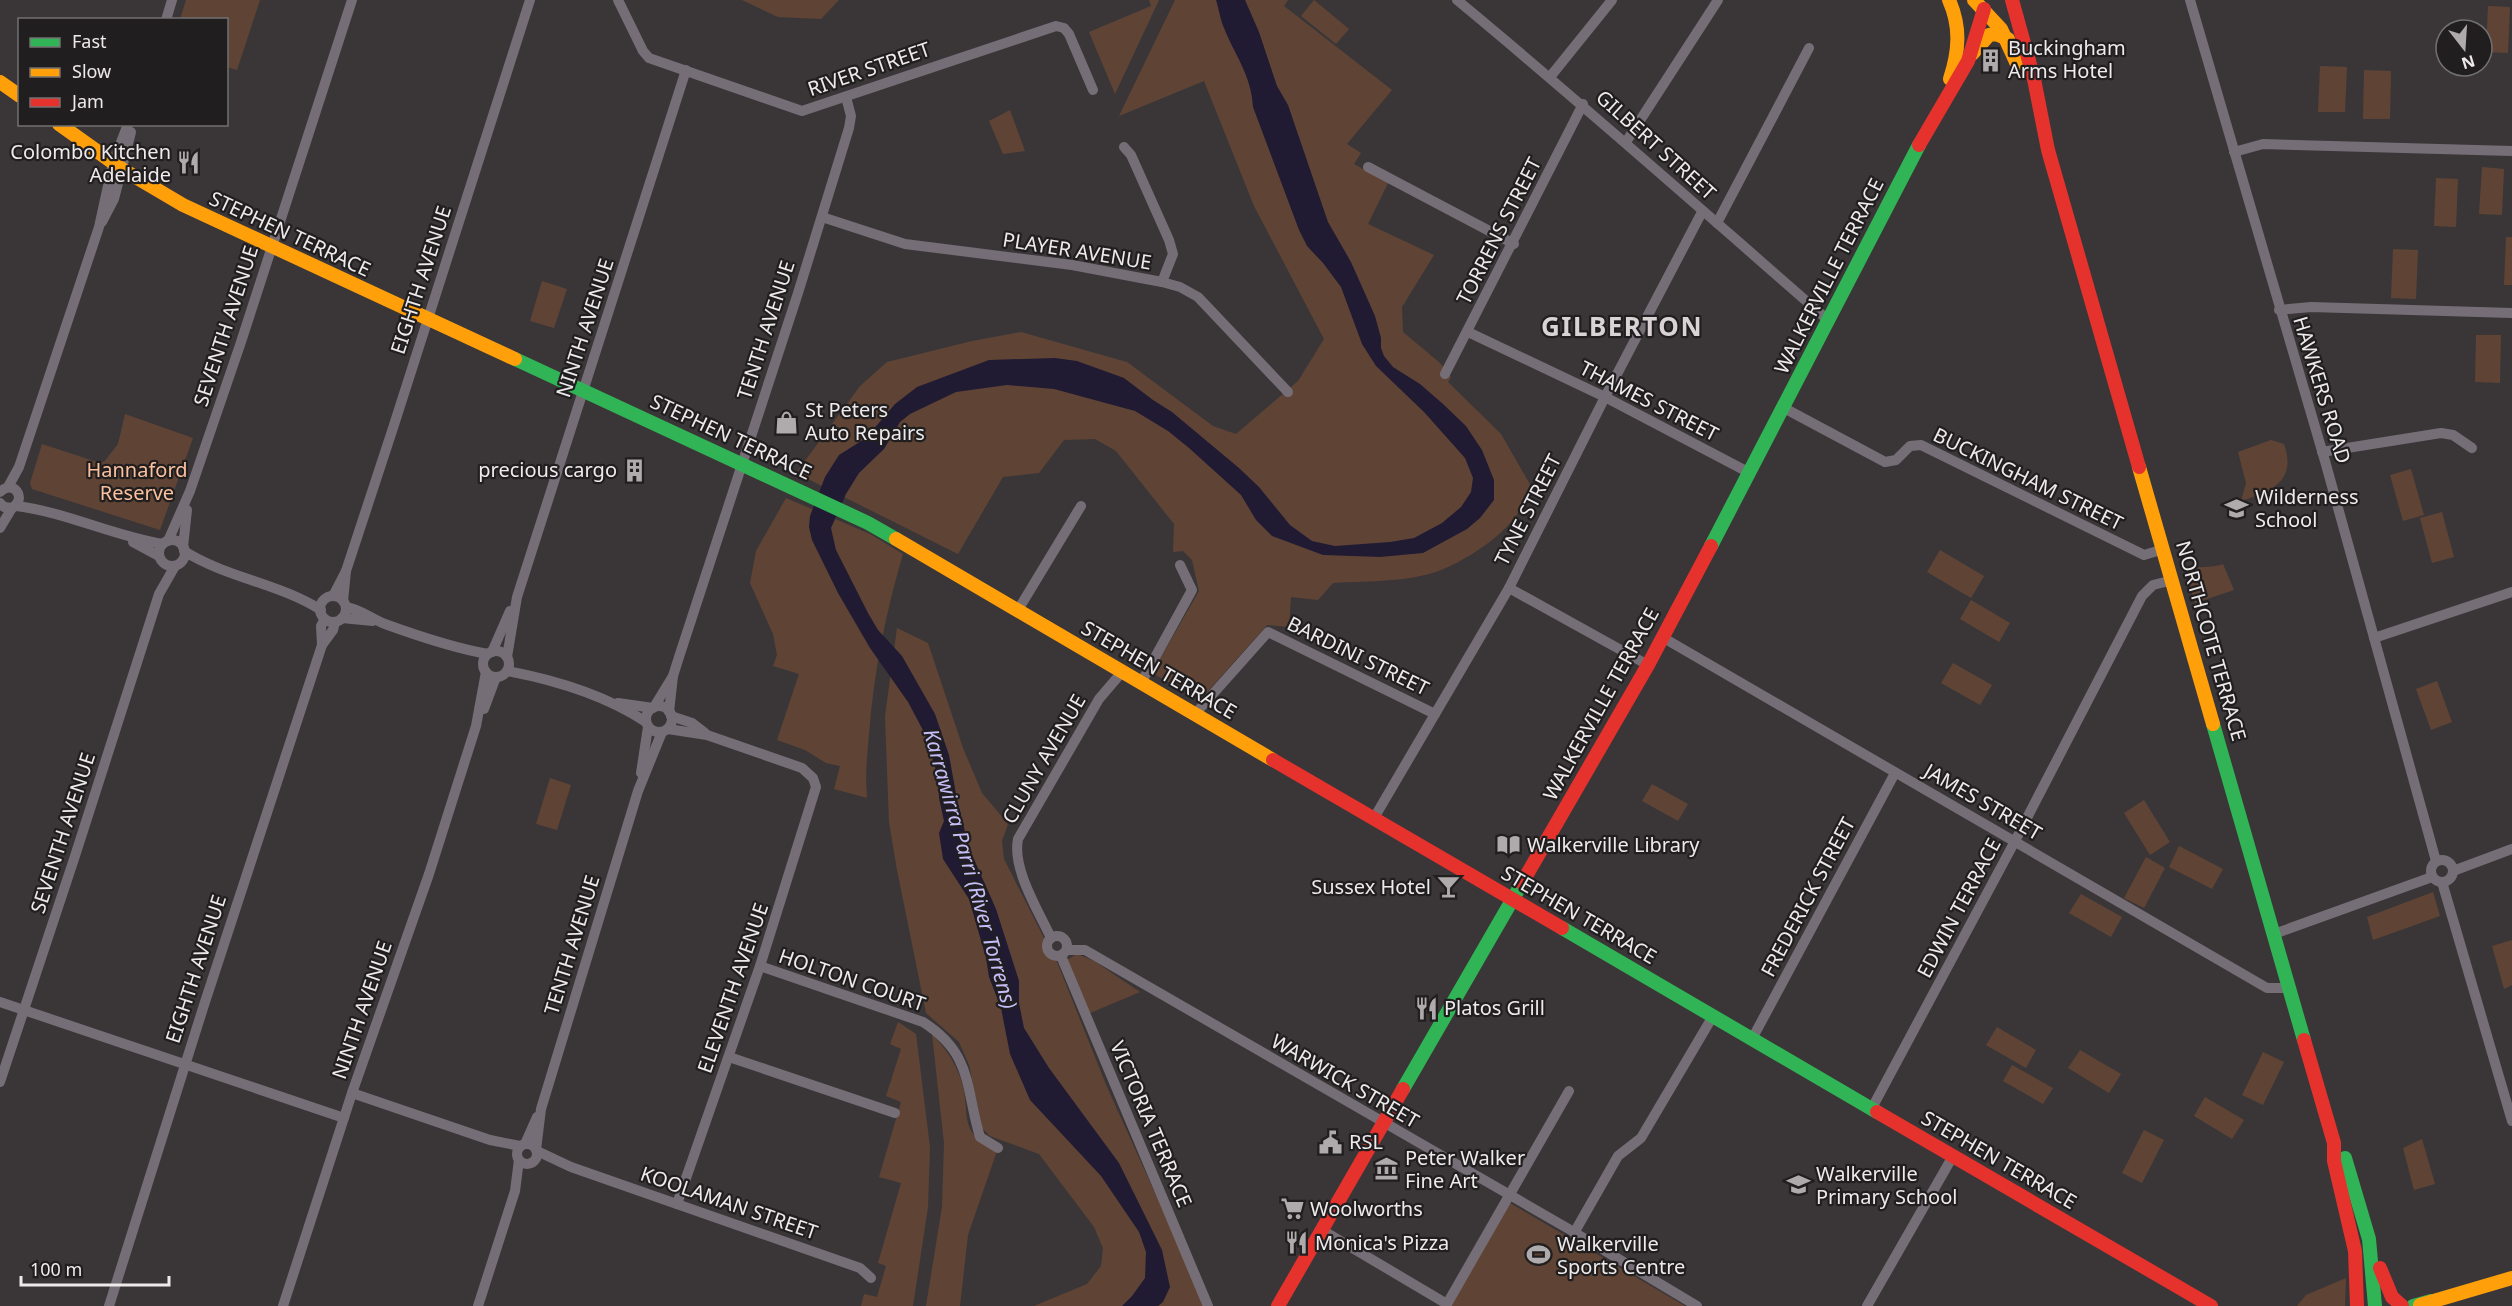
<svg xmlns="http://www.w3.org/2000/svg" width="2512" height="1306" font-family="'Noto Sans',sans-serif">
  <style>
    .green { fill: #5f4435 }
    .water { fill: #201b33 }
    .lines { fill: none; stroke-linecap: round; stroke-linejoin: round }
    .street { stroke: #766e77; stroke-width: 10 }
    .fast { stroke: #30b455; stroke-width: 14 }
    .slow { stroke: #ff9f0a; stroke-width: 14 }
    .jam { stroke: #e5322d; stroke-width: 14 }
    .labels { text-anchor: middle; stroke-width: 4.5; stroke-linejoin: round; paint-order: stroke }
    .poi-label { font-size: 20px; fill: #eeeaeb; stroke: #201e1f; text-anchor: start }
    .street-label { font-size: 20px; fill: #eeeaeb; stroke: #201e1f }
    .park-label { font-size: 20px; fill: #fbc09e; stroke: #201e1f }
    .water-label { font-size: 21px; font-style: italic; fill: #c6bef9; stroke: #201e1f }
    .district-label { font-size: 26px; font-weight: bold; letter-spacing: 1.5px; fill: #dad3d6; stroke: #201e1f }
  </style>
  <rect width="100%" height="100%" fill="#3a3638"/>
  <!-- green -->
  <g class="green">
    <polygon points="186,0 260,0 237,70 227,67 226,20 180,19"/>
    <polygon points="742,0 839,0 821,19 778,17"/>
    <polygon points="1149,0 1159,0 1115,94 1089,32 1151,6"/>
    <path d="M1175,0H1288L1284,6L1392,90L1347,144L1361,153L1354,164L1388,183L1368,224L1434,255L1402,307L1403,332L1440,363L1451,377L1448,382L1501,434L1532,488C1528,496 1524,504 1519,512C1501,539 1456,568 1425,575C1397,582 1362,581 1333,583L1318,600L1291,597L1289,627L1267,625L1200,700L1152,673L1199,591L1192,560L1183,551L1173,552L1174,524L1116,451L1095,439L1064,440L1039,473L1003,477L958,554L796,473L860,386L887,362L972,341L1021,332L1127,362L1213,426L1236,434L1298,381L1324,339L1254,206L1204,81L1119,116Z"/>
    <polygon points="1314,0 1349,29 1336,44 1301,16"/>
    <polygon points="2488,6 2510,7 2508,53 2486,52"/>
    <polygon points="2320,66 2347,67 2345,112 2318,112"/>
    <polygon points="2364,70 2391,71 2390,119 2363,119"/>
    <polygon points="1010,110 1025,151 1003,154 989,121"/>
    <polygon points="2482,167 2504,169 2502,215 2479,214"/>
    <polygon points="2436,178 2458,179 2456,227 2434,226"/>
    <polygon points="2506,237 2512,237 2512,285 2504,285"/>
    <polygon points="2393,249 2418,250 2416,299 2391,298"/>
    <polygon points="542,281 567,289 554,328 530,321"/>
    <polygon points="2476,335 2501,335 2500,383 2475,382"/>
    <polygon points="125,414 193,438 160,530 32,489 30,483 42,444 94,461 104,462 118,444"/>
    <path d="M2271,440L2284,444C2297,481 2272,491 2241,501L2246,483L2238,452Z"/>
    <polygon points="2411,469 2424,515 2403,521 2390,475"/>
    <path d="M786,498L870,534L903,554C885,615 874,671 869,734C867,756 865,776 867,798L834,789L840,766L826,763L805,750L777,740L799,674L773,666L777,655L773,634L750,583L756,551Z"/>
    <polygon points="2442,512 2454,557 2432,563 2420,518"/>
    <polygon points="1940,550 1984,576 1971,598 1927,572"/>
    <path d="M2223,564L2234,590L2195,603L2185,569C2197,566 2215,568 2223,564Z"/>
    <polygon points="1971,600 2010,623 1999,642 1960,619"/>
    <polygon points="897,628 928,643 963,748 982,793 1008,824 1002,841 1004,859 1045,940 1046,954 1057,962 1107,1087 1188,1266 1203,1306 1034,1306 1087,1284 1101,1266 1103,1248 1094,1227 1039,1154 990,1136 982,1128 969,1065 959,1042 926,1013 897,870 889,822 885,716"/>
    <polygon points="1953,663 1992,685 1980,705 1941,683"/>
    <polygon points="2437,681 2452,722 2431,730 2416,689"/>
    <polygon points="550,778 571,785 557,830 536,824"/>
    <polygon points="1652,784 1688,804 1678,821 1642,801"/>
    <polygon points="2144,800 2170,842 2150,855 2124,813"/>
    <polygon points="2179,846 2223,869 2212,889 2169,867"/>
    <polygon points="2146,857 2165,868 2144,908 2124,898"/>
    <polygon points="2433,892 2440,916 2373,940 2367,917"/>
    <polygon points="2081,894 2122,917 2111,937 2069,913"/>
    <polygon points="2512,940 2512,985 2504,989 2492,946"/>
    <polygon points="1077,954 1094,961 1140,992 1090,1013 1067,960"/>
    <polygon points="898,1022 916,1034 930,1147 928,1207 913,1306 861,1306 864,1294 877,1297 886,1266 878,1263 901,1183 879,1177 901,1102 886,1096 901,1049 890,1044"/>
    <polygon points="1997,1027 2036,1050 2026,1068 1986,1045"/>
    <path d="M932,1034C944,1047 954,1060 960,1077C973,1110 954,1135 998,1148L968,1235L960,1306H926L942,1207L944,1143Z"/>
    <polygon points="2080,1050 2121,1074 2109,1093 2068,1068"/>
    <polygon points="2263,1052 2284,1062 2263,1105 2242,1095"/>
    <polygon points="2012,1065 2053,1088 2043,1104 2003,1081"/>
    <polygon points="2205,1097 2244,1120 2232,1139 2194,1116"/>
    <polygon points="2144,1130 2164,1140 2142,1183 2122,1173"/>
    <polygon points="2422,1139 2435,1184 2414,1190 2403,1148"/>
    <polygon points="1510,1203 1685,1306 1448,1306"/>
    <polygon points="2346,1278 2345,1306 2297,1306 2306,1295"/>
  </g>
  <!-- water -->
  <path class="water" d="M1216,0H1245L1259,32L1277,86L1288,105L1328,222L1351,262L1375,316L1381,338V348L1384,356L1393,367L1420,384L1443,404L1466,426L1482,450L1494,480V500L1480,518L1467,529L1423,553L1380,557L1323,555L1272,536L1256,520L1241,495L1189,448L1168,431L1135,411L1054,389L1007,385L956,392L910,414L900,422L884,449L859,473L846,494L831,528L836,550L868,613L878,630L902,656L935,714L949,755L957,799L969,848L996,909L1019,981V1003L1024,1028L1049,1068L1119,1163L1162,1250L1170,1287L1163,1302L1158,1306H1122L1132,1296L1145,1278L1146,1252L1139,1232L1101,1176L1030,1100L1010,1054L1001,1008L989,977L986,958L969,899L943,859L939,833L944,821L939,798L938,777L925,734L908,702L870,648L838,593L812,540L809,527L810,516L825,477L839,455L866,438L895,404L917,387L989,360L1055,358L1077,361L1124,378L1153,400L1172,412L1239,468L1259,487L1290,525L1312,541L1335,546L1390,542L1414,538L1442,523L1461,507L1471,492L1473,478L1465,458L1424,412L1376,366L1362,344L1341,287L1323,263L1307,246L1299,230L1253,107C1251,74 1235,56 1224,28C1220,19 1219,9 1216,0Z"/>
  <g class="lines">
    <!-- street -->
    <g class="street">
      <polyline points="618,0 643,51 649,58 802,111 1056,26 1064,28 1069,34 1093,90"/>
      <path d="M1457,0C1583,104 1705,213 1828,320"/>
      <polyline points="2190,0 2325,461 2436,861"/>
      <polyline points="166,20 172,0"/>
      <polyline points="1550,77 1612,0"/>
      <polyline points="1626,142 1718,0"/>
      <polyline points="1124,147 1131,155 1169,240 1173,254 1162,282"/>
      <polyline points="2234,152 2263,144 2512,151"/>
      <polyline points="1368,167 1514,244"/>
      <polyline points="822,217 905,244 1072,265 1162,282 1180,287 1198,297 1288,392"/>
      <polyline points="102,222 114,199 131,132"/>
      <polyline points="1717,223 1809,48"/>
      <polyline points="2279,310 2311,307 2512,313"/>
      <polyline points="1468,332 1605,397 1748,472"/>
      <polyline points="1445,374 1583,104"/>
      <polyline points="1784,408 1885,462 1896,460 1910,446 1921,445 2144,555 2164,549"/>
      <polyline points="2322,452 2441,433 2453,435 2472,448"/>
      <polyline points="8,487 19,467 99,227 113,163 128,124"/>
      <path d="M0,492C13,479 28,498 12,508L4,507L0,503"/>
      <path d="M16,506C66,512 113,536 163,544"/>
      <polyline points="0,528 12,508"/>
      <circle cx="172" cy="553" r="13"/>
      <polyline points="168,541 190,491 240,345 352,0"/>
      <polyline points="133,542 159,556"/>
      <polyline points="183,547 187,510"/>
      <path d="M184,551C227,578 278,583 321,610"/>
      <polyline points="1509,588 1648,665"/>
      <polyline points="333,596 346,571 393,428 530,0"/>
      <circle cx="333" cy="609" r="13"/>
      <polyline points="343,601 346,571"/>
      <path d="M346,607C360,609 372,619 385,624C418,636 453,648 488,654"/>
      <polyline points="1018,610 1081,506"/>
      <polyline points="342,618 373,621"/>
      <polyline points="1662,637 2267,988 2288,988"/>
      <polyline points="2374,638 2512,592"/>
      <polyline points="322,645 321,626 325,619"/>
      <circle cx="496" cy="664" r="13"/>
      <polyline points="492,652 510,611"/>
      <polyline points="507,657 517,597 686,70"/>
      <path d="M507,671C555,680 605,695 646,722"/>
      <polyline points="1141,683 1192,590 1180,565"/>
      <polyline points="618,703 653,708"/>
      <circle cx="659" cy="719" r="13"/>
      <polyline points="654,707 673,676 679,657 798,293 849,128 851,116 846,97"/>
      <polyline points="484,709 496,677"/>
      <polyline points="669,712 673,676"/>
      <polyline points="1195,714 1268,632 1435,714"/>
      <polyline points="671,716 692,723 705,733"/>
      <polyline points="668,729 707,735 802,768 813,778 816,787 760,966 677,1204"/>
      <polyline points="641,773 648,727"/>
      <polyline points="1374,818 1509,588 1605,397 1702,212"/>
      <circle cx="2442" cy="871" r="11"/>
      <polyline points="2453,871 2512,849"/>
      <polyline points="2442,882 2512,1121"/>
      <polyline points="2274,934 2432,877"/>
      <circle cx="1057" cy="946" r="10"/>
      <path d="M1051,938C1038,910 1012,869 1018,839L1099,699L1122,672"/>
      <polyline points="1067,950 1085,950 1567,1228 1697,1306"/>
      <polyline points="1061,956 1208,1306"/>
      <path d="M760,966L923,1022C973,1054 965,1087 980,1137L998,1148"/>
      <polyline points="0,1002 344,1118"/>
      <polyline points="1752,1039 1895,773"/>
      <polyline points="729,1057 895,1113"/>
      <polyline points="0,1082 75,856 159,594 175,566"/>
      <polyline points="352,1093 490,1140 520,1146"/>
      <polyline points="1872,1108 2015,841 2142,596 2153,585 2173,580"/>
      <circle cx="527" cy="1154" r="10"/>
      <polyline points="525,1144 537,1117"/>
      <polyline points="536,1150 541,1109 638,791 662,732"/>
      <polyline points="537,1151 571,1167 860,1268 871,1278"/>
      <polyline points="1322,1230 1447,1304 1569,1091"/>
      <polyline points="1574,1233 1618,1156 1641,1138 1713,1016"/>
      <polyline points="109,1306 204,1005 322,645 333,630 335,622"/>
      <polyline points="283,1306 352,1093 429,874 476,726 486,672"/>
      <polyline points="478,1306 515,1191 519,1160"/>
      <polyline points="1867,1306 1953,1156"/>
    </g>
    <!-- fast -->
    <g class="fast">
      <polyline points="515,359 868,523 896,539"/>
      <polyline points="1711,546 1919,145"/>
      <polyline points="2213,724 2304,1040"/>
      <polyline points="1562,928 1877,1112"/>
      <polyline points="1403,1089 1522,883"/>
      <polyline points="2345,1158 2369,1239 2375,1306"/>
      <polyline points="2413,1306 2431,1301"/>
    </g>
    <!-- slow -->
    <g class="slow">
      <path d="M1949,0C1961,27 1959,51 1950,79"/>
      <polyline points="1974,0 2001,29 2017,64"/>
      <polyline points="1972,54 1989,35 1996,34 2008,39"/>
      <polyline points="0,82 20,96"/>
      <polyline points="59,124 122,169 183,205 515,359"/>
      <polyline points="2139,467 2213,724"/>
      <polyline points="896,539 1273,760"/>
      <polyline points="2420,1305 2512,1278"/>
    </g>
    <!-- jam -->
    <g class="jam">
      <polyline points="2012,0 2034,79 2048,150 2139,467"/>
      <polyline points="1919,145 1968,61 1984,9"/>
      <polyline points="1273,760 1562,928"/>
      <polyline points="1522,883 1648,665 1711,546"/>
      <polyline points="2304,1040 2334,1143 2334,1161 2355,1251 2357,1306"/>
      <polyline points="1877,1112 2211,1306"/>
      <polyline points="2380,1268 2392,1297 2402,1306"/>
      <polyline points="1278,1306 1403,1089"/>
    </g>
  </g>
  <!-- icons -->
  <defs>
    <symbol id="building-bare" viewBox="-9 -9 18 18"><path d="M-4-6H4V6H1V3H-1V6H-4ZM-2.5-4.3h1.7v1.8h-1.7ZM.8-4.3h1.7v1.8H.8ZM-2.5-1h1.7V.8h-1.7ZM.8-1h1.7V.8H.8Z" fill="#afabac" stroke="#201e1f" stroke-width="2.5" paint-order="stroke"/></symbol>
    <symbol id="restaurant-bare" viewBox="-9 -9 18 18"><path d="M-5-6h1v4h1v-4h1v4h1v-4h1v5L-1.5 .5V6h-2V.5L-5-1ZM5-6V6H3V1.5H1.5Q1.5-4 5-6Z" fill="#afabac" stroke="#201e1f" stroke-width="2.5" paint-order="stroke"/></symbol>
    <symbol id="shop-bare" viewBox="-9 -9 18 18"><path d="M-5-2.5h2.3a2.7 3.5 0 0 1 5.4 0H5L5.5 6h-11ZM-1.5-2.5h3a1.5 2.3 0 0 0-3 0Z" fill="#afabac" stroke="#201e1f" stroke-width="2.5" paint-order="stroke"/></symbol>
    <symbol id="school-bare" viewBox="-9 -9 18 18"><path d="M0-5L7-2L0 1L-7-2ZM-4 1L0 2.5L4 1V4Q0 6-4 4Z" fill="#afabac" stroke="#201e1f" stroke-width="2.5" paint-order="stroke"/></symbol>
    <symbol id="library-bare" viewBox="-9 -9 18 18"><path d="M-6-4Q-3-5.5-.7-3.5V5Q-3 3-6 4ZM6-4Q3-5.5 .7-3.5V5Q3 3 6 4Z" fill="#afabac" stroke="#201e1f" stroke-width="2.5" paint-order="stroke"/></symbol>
    <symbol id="bar-bare" viewBox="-9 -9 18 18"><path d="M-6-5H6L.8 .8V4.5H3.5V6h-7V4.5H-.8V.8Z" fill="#afabac" stroke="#201e1f" stroke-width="2.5" paint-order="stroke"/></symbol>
    <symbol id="civic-bare" viewBox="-9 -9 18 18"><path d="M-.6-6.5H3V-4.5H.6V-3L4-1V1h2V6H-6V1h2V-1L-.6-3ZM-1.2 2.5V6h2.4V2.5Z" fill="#afabac" stroke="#201e1f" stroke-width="2.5" paint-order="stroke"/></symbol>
    <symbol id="museum-bare" viewBox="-9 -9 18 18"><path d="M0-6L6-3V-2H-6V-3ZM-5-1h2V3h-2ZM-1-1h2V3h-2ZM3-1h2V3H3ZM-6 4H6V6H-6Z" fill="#afabac" stroke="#201e1f" stroke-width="2.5" paint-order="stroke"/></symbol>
    <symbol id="supermarket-bare" viewBox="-9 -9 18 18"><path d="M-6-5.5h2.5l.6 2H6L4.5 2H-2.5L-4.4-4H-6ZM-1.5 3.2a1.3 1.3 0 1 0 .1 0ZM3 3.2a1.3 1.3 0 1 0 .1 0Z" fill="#afabac" stroke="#201e1f" stroke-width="2.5" paint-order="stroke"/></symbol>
    <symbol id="stadium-bare" viewBox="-9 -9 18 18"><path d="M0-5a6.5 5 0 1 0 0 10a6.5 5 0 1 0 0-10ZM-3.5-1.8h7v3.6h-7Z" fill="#afabac" stroke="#201e1f" stroke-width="2.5" paint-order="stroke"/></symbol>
  </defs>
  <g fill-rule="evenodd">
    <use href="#building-bare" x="1974" y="44" width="33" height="33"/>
    <use href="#restaurant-bare" x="172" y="146" width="33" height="33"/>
    <use href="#shop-bare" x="770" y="406" width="33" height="33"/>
    <use href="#building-bare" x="618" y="454" width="33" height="33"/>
    <use href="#school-bare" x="2220" y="492" width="33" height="33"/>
    <use href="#library-bare" x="1492" y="828" width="33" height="33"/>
    <use href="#bar-bare" x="1432" y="870" width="33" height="33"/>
    <use href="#restaurant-bare" x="1410" y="992" width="33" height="33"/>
    <use href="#civic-bare" x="1314" y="1126" width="33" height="33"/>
    <use href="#museum-bare" x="1370" y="1152" width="33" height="33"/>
    <use href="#school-bare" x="1782" y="1168" width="33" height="33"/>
    <use href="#supermarket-bare" x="1276" y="1192" width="33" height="33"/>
    <use href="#restaurant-bare" x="1280" y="1226" width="33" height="33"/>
    <use href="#stadium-bare" x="1522" y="1238" width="33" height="33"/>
  </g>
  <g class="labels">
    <!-- poi labels -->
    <g class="poi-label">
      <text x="2008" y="55">Buckingham<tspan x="2008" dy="23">Arms Hotel</tspan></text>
      <text x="171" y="159" text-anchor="end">Colombo Kitchen<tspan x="171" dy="23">Adelaide</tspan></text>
      <text x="805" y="417">St Peters<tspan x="805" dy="23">Auto Repairs</tspan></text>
      <text x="617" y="477" text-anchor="end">precious cargo</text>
      <text x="2255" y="504">Wilderness<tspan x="2255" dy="23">School</tspan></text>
      <text x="1527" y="852">Walkerville Library</text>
      <text x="1431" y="894" text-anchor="end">Sussex Hotel</text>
      <text x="1444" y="1015">Platos Grill</text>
      <text x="1349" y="1149">RSL</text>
      <text x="1405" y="1165">Peter Walker<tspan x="1405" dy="23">Fine Art</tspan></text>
      <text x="1816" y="1181">Walkerville<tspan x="1816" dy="23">Primary School</tspan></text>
      <text x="1310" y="1216">Woolworths</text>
      <text x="1315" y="1250">Monica's Pizza</text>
      <text x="1557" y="1251">Walkerville<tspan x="1557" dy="23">Sports Centre</tspan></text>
    </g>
    <!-- street labels -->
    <g class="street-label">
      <text transform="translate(869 69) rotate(-19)" y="7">RIVER STREET</text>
      <text transform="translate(1656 145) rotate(42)" y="7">GILBERT STREET</text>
      <text transform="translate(1499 231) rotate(-63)" y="7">TORRENS STREET</text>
      <text transform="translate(290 234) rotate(25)" y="7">STEPHEN TERRACE</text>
      <text transform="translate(1077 251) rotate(9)" y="7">PLAYER AVENUE</text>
      <text transform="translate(1829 276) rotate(-63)" y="7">WALKERVILLE TERRACE</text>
      <text transform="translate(421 280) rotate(-72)" y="7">EIGHTH AVENUE</text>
      <text transform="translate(226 326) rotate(-72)" y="7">SEVENTH AVENUE</text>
      <text transform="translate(585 328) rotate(-72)" y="7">NINTH AVENUE</text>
      <text transform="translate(766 330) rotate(-72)" y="7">TENTH AVENUE</text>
      <text transform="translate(2322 390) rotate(73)" y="7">HAWKERS ROAD</text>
      <text transform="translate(1649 401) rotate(27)" y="7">THAMES STREET</text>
      <text transform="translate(731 437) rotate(25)" y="7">STEPHEN TERRACE</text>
      <text transform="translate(2028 479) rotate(26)" y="7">BUCKINGHAM STREET</text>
      <text transform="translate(1528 510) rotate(-63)" y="7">TYNE STREET</text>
      <text transform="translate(2211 641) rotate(74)" y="7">NORTHCOTE TERRACE</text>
      <text transform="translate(1358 656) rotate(26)" y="7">BARDINI STREET</text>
      <text transform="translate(1159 670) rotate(30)" y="7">STEPHEN TERRACE</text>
      <text transform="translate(1601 704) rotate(-61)" y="7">WALKERVILLE TERRACE</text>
      <text transform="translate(1044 759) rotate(-60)" y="7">CLUNY AVENUE</text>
      <text transform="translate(1983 802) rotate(30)" y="7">JAMES STREET</text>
      <text transform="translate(63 833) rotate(-72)" y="7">SEVENTH AVENUE</text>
      <text transform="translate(1808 897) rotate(-62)" y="7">FREDERICK STREET</text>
      <text transform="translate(1959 908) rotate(-62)" y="7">EDWIN TERRACE</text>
      <text transform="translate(1579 915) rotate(30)" y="7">STEPHEN TERRACE</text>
      <text transform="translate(572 945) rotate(-73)" y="7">TENTH AVENUE</text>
      <text transform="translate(196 969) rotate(-72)" y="7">EIGHTH AVENUE</text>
      <text transform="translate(852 980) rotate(19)" y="7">HOLTON COURT</text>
      <text transform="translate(733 988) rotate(-71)" y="7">ELEVENTH AVENUE</text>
      <text transform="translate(362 1010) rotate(-71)" y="7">NINTH AVENUE</text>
      <text transform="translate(1345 1081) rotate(30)" y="7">WARWICK STREET</text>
      <text transform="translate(1151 1124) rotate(67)" y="7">VICTORIA TERRACE</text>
      <text transform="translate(1999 1160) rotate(30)" y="7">STEPHEN TERRACE</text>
      <text transform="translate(729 1203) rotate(19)" y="7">KOOLAMAN STREET</text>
    </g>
    <!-- park labels -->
    <g class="park-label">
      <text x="137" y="477">Hannaford<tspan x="137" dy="23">Reserve</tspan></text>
    </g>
    <!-- water labels -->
    <g class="water-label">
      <text transform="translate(970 869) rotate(74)" y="7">Karrawirra Parri (River Torrens)</text>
    </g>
    <!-- district labels -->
    <g class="district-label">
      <text x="1622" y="336">GILBERTON</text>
    </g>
  </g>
  <!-- legend -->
  <rect x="18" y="18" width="210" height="108" fill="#201e1f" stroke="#727071" stroke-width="1.5"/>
  <rect x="30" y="38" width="30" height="9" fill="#30b455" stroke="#727071" stroke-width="1.5"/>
  <text x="72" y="48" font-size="18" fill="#eeeaeb">Fast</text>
  <rect x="30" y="68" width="30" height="9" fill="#ff9f0a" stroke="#727071" stroke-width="1.5"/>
  <text x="72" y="78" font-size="18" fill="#eeeaeb">Slow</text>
  <rect x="30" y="98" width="30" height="9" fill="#e5322d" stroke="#727071" stroke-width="1.5"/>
  <text x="72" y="108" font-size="18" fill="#eeeaeb">Jam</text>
  <!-- north arrow -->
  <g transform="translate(2464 48) rotate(163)"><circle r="28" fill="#201e1f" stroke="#727071" stroke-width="1.5"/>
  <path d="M0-4.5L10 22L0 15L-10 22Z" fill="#afabac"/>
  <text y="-9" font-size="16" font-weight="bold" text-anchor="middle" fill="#eeeaeb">N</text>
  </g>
  <!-- scale -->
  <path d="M21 1276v9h148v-9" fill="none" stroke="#eeeaeb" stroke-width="3"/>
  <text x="30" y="1276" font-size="18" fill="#eeeaeb" stroke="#201e1f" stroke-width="4.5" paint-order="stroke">100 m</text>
</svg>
